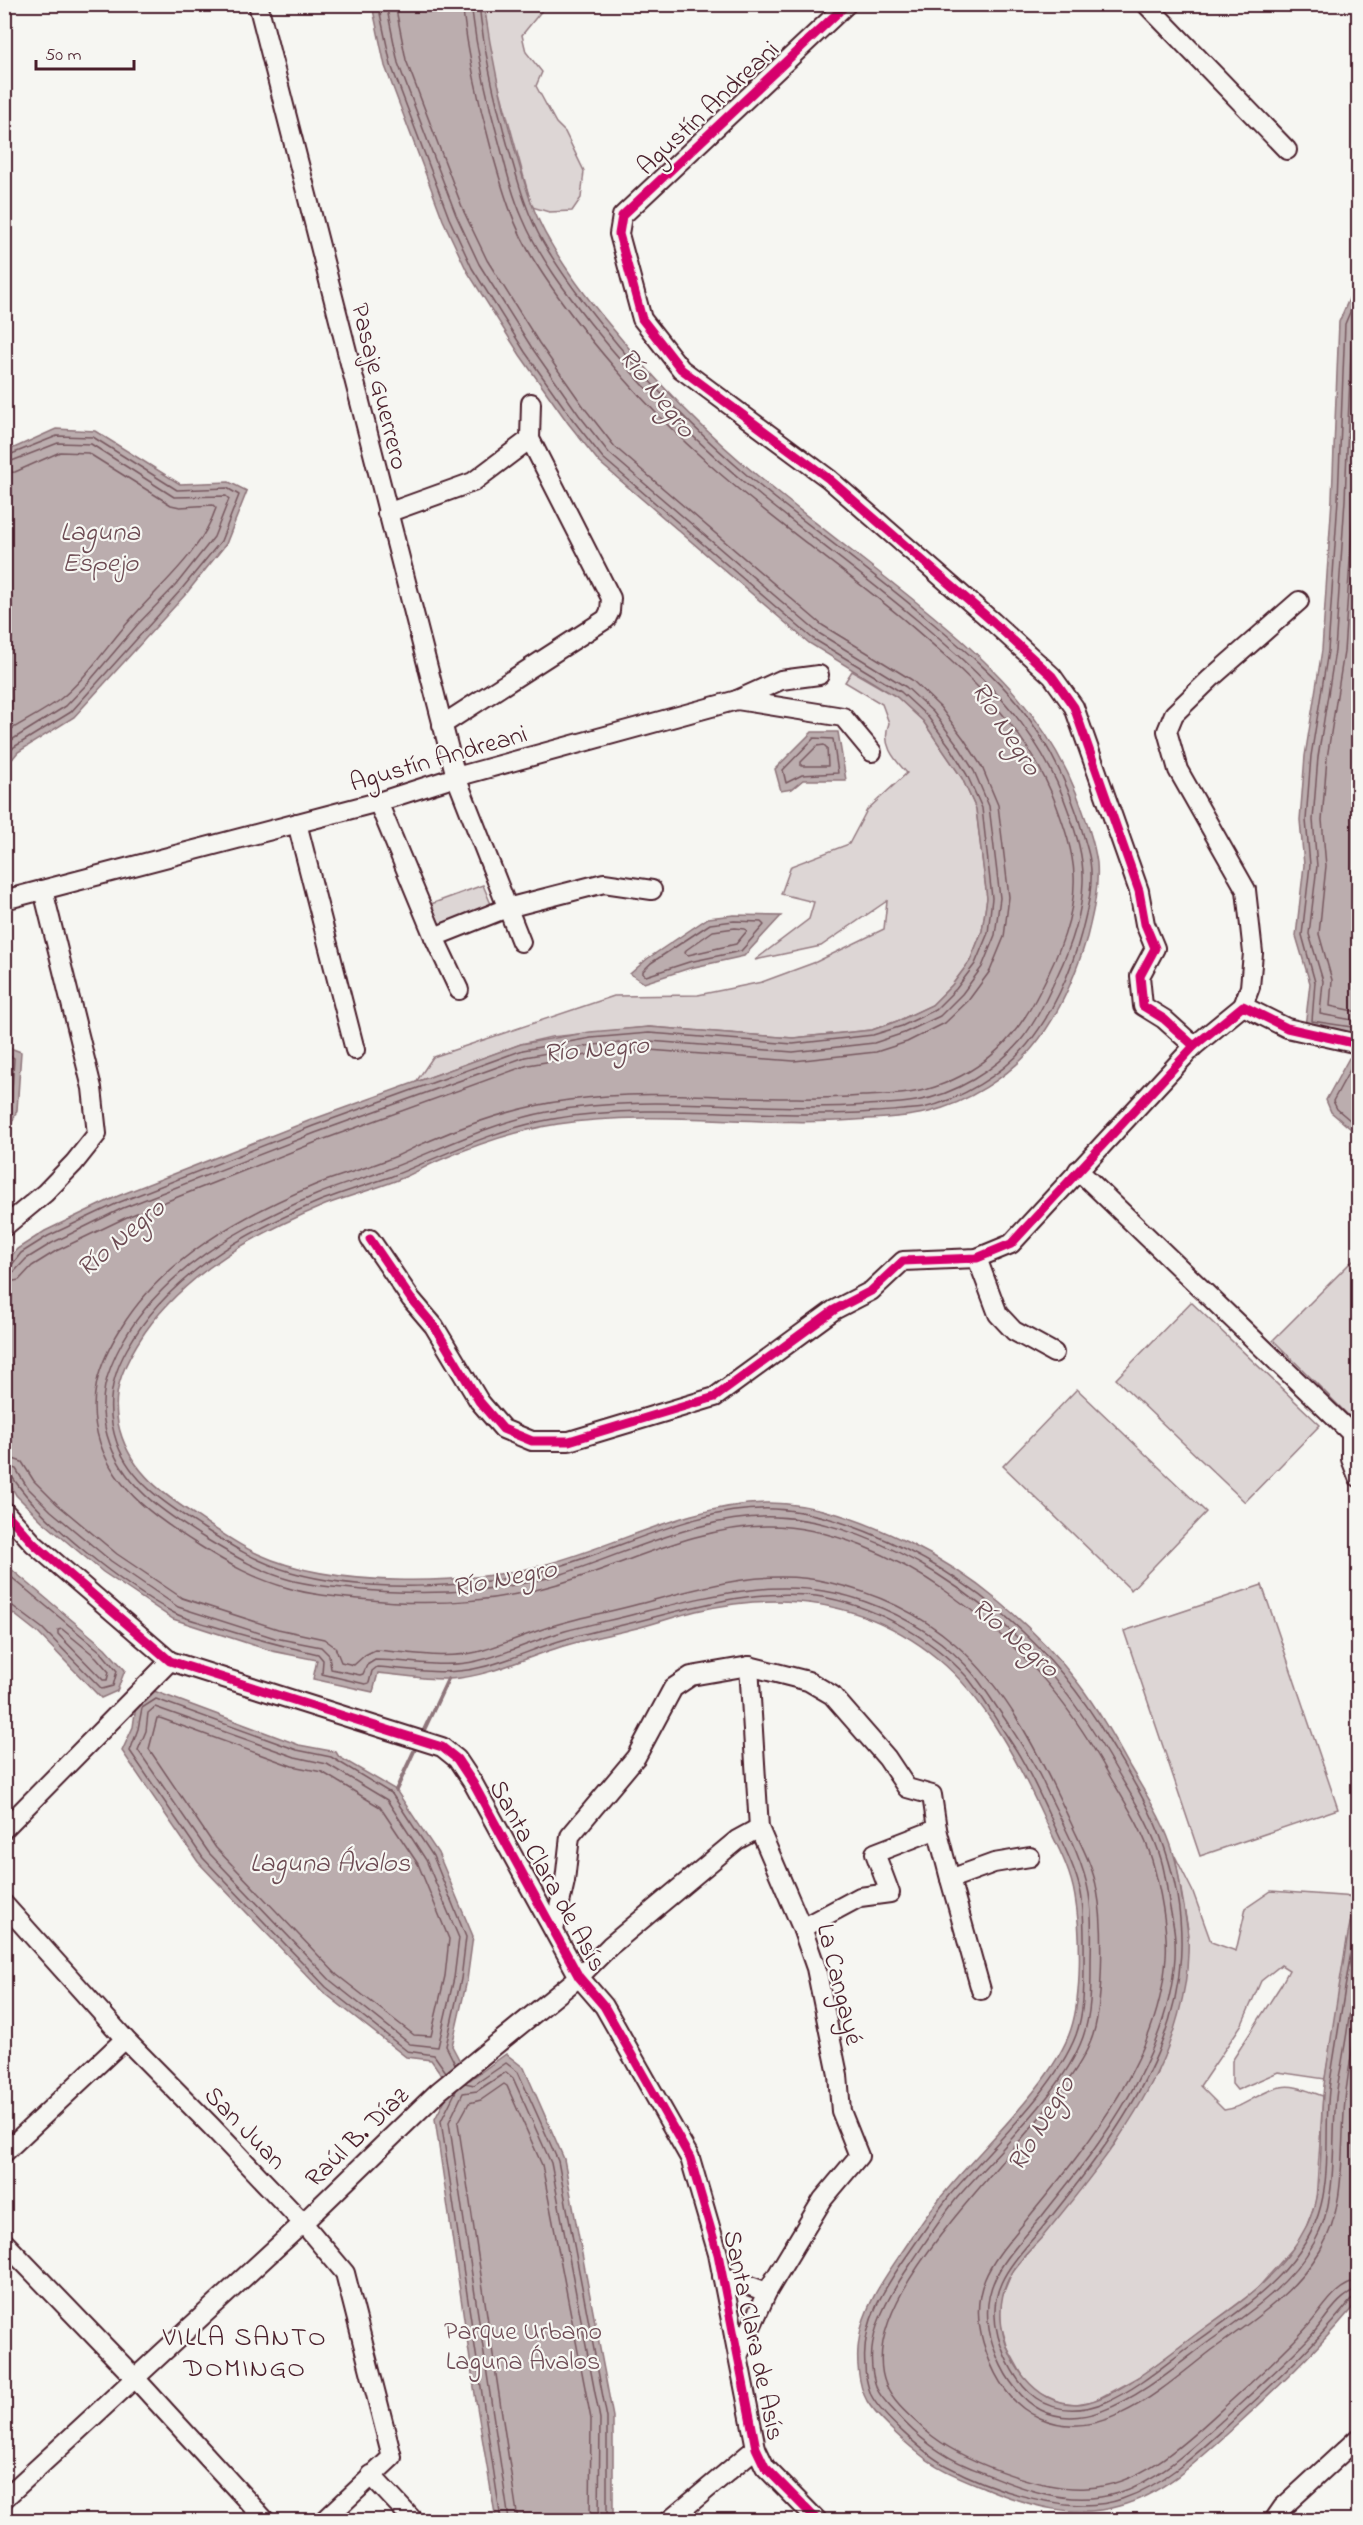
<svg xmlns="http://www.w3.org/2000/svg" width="1363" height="2525" font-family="'Indie Flower',sans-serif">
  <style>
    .green { fill: #ddd6d5; stroke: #947a80; stroke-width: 1.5 }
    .water { fill: #bbadae; stroke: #8e747a; stroke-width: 1.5 }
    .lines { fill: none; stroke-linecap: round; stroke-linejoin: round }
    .shore { stroke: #77585f; stroke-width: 1.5 }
    .stream { stroke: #8e747a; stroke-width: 4 }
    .minor-casing { stroke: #4a1f2b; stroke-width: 22 }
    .minor { stroke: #f6f6f2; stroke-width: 18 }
    .cycleway-casing { stroke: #f6f6f2; stroke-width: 13 }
    .cycleway { stroke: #d6006c; stroke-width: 9 }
    .labels { text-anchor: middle; stroke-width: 4.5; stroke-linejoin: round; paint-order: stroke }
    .street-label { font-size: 26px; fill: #4a1f2b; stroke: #f6f6f2 }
    .park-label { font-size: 26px; fill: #6f4d56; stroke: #f6f6f2 }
    .water-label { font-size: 27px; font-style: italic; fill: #6c4a52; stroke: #f6f6f2 }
    .neighbourhood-label { font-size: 27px; letter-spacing: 1.5px; fill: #4a1f2b; stroke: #f6f6f2 }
  </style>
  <rect width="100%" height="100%" fill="#f6f6f2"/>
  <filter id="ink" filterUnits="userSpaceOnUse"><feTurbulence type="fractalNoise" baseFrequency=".0167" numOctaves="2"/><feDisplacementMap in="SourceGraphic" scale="12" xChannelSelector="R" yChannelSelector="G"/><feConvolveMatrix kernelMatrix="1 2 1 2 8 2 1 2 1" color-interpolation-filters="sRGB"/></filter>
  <g filter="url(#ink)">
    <!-- green -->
    <g class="green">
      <polygon points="484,5 553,5 543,9 522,35 526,52 542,72 536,86 556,123 565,132 584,171 581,198 572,211 549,212 532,207 491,58"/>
      <path d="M852,671L897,697L923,721L962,778L976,809L987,898L982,931L970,961L952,985L932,1005L900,1020L872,1030L793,1038L649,1027L551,1037L521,1044L416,1082L433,1057L614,996L698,995L762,982L816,962L884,929L887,901L821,946L755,960L809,919L814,902L781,894L791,866L849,844L867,810L907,773C893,758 881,744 889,723L882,704L845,682Z"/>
      <polygon points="483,885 493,909 440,929 431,904"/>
      <polygon points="1358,1255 1358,1407 1349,1416 1273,1340"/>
      <polygon points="1191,1302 1320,1425 1245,1502 1116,1379"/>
      <polygon points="1077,1389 1206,1512 1131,1590 1003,1466"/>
      <polygon points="1262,1585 1338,1809 1200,1856 1124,1631"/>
      <path d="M1175,1856L1193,1892L1211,1942L1236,1951L1246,1908L1271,1891L1355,1897L1325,2079L1278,2072L1237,2090L1232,2084V2061L1281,1985L1289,1970L1281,1965L1261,1981L1242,2024L1200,2086L1224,2110C1245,2108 1261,2090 1281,2087C1295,2084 1310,2092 1323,2096L1316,2201L1302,2238L1256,2290L1142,2375L1094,2401L1076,2404L1059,2402L1037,2392L1024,2378L1008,2349L1001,2325L1000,2301L1012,2272L1115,2144L1157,2073L1189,1935Z"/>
    </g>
    <!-- water -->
    <g class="water">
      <path d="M372,5H484C491,54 501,102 515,150C524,182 533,214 550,242C566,270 587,298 608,323C655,381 706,434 764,481C821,529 881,572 938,620C997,669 1047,720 1076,792C1084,814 1094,840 1097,863C1099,888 1093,913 1087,937C1076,974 1058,1017 1033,1047C1009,1077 966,1103 929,1112C905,1118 880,1118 855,1120C756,1127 657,1109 558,1124C518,1130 478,1144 440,1160C419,1169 417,1173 395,1181C372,1190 348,1196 325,1205C257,1233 188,1271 145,1332C126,1360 111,1389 118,1423C127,1467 159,1492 195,1515C215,1529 236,1544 258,1554C334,1589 472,1586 551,1563C622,1543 690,1505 765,1503C814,1502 863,1521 907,1542C973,1574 1033,1625 1078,1683C1098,1709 1114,1738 1130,1767C1147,1796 1165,1823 1174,1855C1179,1871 1180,1888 1183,1904C1187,1925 1189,1933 1188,1953C1187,1993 1174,2037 1157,2072C1129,2131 1085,2185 1044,2235C1033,2248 1020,2258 1012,2273C1003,2287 1000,2304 1001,2320C1004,2359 1034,2405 1077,2404C1114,2402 1173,2351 1203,2329C1223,2315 1244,2301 1262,2284C1280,2267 1296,2247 1307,2225C1328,2181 1317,2126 1325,2078C1335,2013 1344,1948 1358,1883V2301C1321,2346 1280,2386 1237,2425C1203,2456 1165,2494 1119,2506C1075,2519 1030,2506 990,2490C964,2479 938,2470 917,2452C903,2441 876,2416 867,2401C858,2385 856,2358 859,2340C863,2307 885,2277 904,2249C917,2230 930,2209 946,2191C982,2147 1054,2082 1071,2029C1082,1996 1081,1931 1075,1897C1071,1870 1057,1845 1045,1820C1020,1766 985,1697 938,1659C867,1601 784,1590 696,1611C676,1616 657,1623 637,1628C614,1634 590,1638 567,1645C528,1656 490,1677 449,1679C426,1680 401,1675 378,1673L373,1692L313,1679L317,1660L272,1651L173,1619L103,1572L42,1521L16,1495L5,1475V1264L17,1249L45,1231L118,1196L311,1120L521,1044L590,1032L649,1027L793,1038L872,1030L900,1020L932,1005L952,985L970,961L982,931L987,898L976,809L962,778L923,721L897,697L809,643L599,462L568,423L520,355L467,271L443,220L385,66Z"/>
      <polygon points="1358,278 1358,1034 1305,1027 1310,983 1296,936 1304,865 1300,820 1305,756 1322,650 1332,499 1339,322"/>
      <polygon points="56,429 95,431 180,484 229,482 247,491 226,544 185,595 74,717 18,752 5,768 5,452"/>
      <polygon points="812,732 838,732 846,780 803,780 792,789 781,791 775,769"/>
      <polygon points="734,915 781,916 744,956 690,968 644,983 630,974 647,959 708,918"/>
      <polygon points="5,1046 21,1052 17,1110 5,1140"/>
      <polygon points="1349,1058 1358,1060 1358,1135 1331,1112 1326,1100"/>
      <polygon points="4,1563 105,1648 125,1670 117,1691 101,1698 38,1633 5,1607"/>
      <polygon points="154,1691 299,1745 336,1752 339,1757 396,1790 438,1853 473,1936 467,1980 452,2046 470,2080 506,2054 524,2068 564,2159 613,2417 613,2520 496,2520 476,2401 435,2119 451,2088 431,2060 406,2057 322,1991 198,1862 122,1751 133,1727 136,1706"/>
    </g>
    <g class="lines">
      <!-- shore -->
      <g class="shore">
        <path d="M462,4C468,54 478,101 491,148C502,188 513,227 535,262C579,332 649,411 710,465C772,520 839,566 902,618C965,672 1026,724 1056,804C1064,826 1073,851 1074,875C1076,915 1058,956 1040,991C1017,1037 985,1070 935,1087C911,1095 887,1095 862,1096C765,1104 667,1086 569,1100C521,1106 473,1122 429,1141C404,1151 409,1152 384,1161C361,1170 337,1176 315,1185C241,1216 164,1258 121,1328C98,1365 86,1400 100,1443C116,1492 159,1520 200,1546C228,1564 255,1579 288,1588C311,1595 336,1597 360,1599C424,1606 492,1603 554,1585C624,1566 692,1527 766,1526C828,1525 897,1557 947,1592C1018,1642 1066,1698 1108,1773C1124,1801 1143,1829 1152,1860C1160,1887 1168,1929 1166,1957C1160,2055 1092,2140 1032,2213C998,2256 966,2283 983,2342C992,2373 1009,2405 1040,2418C1103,2446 1165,2386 1212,2350C1251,2322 1294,2294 1320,2251C1350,2200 1338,2140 1347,2084C1350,2060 1355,2036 1358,2012"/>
        <path d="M471,4C477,54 487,101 501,149C507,173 513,197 523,219C539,257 565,291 590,323C641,387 699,446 763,498C814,539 867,578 917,620C983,676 1039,726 1068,810C1076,833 1084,857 1083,882C1082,914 1071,947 1057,976C1047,998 1036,1022 1021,1040C996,1070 954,1095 916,1101C900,1104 883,1104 867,1105C761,1113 653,1092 547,1112C490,1123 439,1150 386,1170C363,1179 339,1185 316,1195C241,1226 164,1269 123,1341C106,1372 97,1399 107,1435C121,1485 163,1512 206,1539C234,1556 262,1573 294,1581C307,1584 330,1587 343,1588C416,1596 491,1595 562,1574C631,1552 702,1514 776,1517C830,1519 891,1545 937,1574C1017,1624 1071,1690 1117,1771C1134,1800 1152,1828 1161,1859C1166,1875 1167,1892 1170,1908C1174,1928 1176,1936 1175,1957C1171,2022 1139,2085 1102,2138C1084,2165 1062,2190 1042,2216C1016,2248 983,2276 988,2321C990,2344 1001,2371 1016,2389C1072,2459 1157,2380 1207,2343C1246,2315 1290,2286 1314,2243C1339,2199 1331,2146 1336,2098C1339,2071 1340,2077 1344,2050C1350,2017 1353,1985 1358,1952"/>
        <path d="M479,4C484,54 495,101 509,150C518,181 526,213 543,242C559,270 580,298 600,323C646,381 698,434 755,482C812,529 873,572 929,620C961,647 993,673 1019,705C1050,745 1071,789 1084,837C1086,845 1089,853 1090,861C1094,886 1087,911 1081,934C1071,972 1052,1015 1027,1045C1003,1074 960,1100 923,1108C917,1109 879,1112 873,1112C767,1120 659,1101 553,1119C494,1129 445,1155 390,1177C367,1185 343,1192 320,1201C245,1232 168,1275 127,1349C110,1379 105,1409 117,1443C131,1483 169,1506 203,1528C231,1546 259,1563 291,1572C367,1594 485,1589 560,1566C629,1545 700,1506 774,1509C799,1510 823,1516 846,1524C957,1563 1049,1639 1108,1739C1129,1774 1152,1810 1165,1849C1217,2002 1134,2114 1042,2228C1013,2263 985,2287 998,2336C1004,2358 1017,2385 1036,2398C1088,2434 1149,2376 1189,2347C1240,2310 1305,2271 1321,2205C1331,2166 1324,2122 1330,2082C1339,2025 1348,1968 1358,1911"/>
        <polyline points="1358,293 1345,324 1338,499 1328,651 1311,756 1306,820 1310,865 1302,935 1315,982 1312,1021 1358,1028"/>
        <polyline points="1358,311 1352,326 1345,500 1335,651 1318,757 1313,820 1317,866 1309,934 1323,981 1320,1014 1358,1021"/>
        <polyline points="1358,383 1354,500 1344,652 1327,758 1322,820 1326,866 1319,934 1332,980 1330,1006 1358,1012"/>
        <polyline points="4,457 57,436 93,437 177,490 227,488 239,495 221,541 180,591 71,712 14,747 4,758"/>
        <polyline points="4,464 58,443 91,444 174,497 226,496 229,499 214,537 175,586 138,624 87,684 66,706 10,741 4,747"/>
        <path d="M4,473L15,472L60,452L88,453L171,505L180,507L213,505L216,508C201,553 160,585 130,620C107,646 86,679 59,700C42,713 22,722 4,734"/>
        <polygon points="814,738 833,739 838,773 802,775 786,783 783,770"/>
        <polygon points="824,745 827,748 828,766 801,766 801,762 817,746"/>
        <polygon points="734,921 761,922 764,925 741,951 689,962 646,976 643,974 643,971 651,963 710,924"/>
        <polygon points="735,928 745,929 747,931 736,944 688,955 685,953 686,950 713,931"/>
        <polyline points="4,1053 14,1058 11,1109 4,1124"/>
        <polyline points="1358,1065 1352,1066 1333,1101 1337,1109 1358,1127"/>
        <polyline points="4,1267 11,1266 21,1253 48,1236 120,1202 313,1126 523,1050 591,1038 649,1033 793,1044 873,1035 902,1026 935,1010 956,989 975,964 988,933 992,898 982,808 967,775 951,748 928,717 901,692 812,638 603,458 573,420 525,352 472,268 449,218 391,65 378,4"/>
        <polyline points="4,1274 14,1272 26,1259 52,1243 123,1208 315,1133 525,1057 592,1045 649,1041 793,1052 874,1043 904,1033 940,1016 962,994 982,967 995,935 1000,898 989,806 974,771 957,744 933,712 906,687 817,632 609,453 579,415 532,348 479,264 456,215 398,63 386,4"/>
        <polyline points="4,1283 19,1280 32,1266 56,1251 127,1217 319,1141 528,1065 593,1054 649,1050 794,1061 876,1052 907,1042 945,1023 968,1001 990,971 1004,937 1009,897 998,805 982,767 964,739 940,707 912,680 822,625 615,447 586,410 539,343 487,260 464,212 406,60 395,4"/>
        <path d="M4,1456L22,1462L34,1481L57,1504L117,1554L182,1598L278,1629L324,1639L335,1647L341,1662L354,1665L365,1655L375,1650C409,1652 443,1660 477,1652C503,1645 529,1633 555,1625C581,1617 608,1612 635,1605C696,1589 763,1567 827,1582C873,1592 918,1612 955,1644C1008,1689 1042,1760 1071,1823C1081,1845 1093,1866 1097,1890C1104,1925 1104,2011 1090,2043C1054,2131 847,2289 886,2385C892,2402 912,2418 926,2431C961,2461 1041,2491 1087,2488C1146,2485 1192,2436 1233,2399C1258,2376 1284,2353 1307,2327C1323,2310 1334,2285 1358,2281"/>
        <path d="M4,1465L16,1469L27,1487L51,1511L111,1561L178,1607L275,1638L321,1647L329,1655L331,1669L360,1675L363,1674L367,1665L375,1660C409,1660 443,1669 477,1661C507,1654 535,1640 565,1631C588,1625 611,1620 635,1614C711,1595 788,1573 866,1602C906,1616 949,1643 975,1676C986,1690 995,1705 1005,1719C1018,1739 1031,1758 1042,1780C1058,1816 1082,1854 1089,1894C1093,1917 1091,1942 1091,1966C1091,1989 1091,2014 1083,2037C1064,2091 995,2154 957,2198C940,2219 925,2243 910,2265C885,2301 860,2344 877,2389C881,2398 889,2405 896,2413C917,2437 940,2455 969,2467C1015,2486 1067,2509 1118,2493C1160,2480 1195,2445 1226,2417C1254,2391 1282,2366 1308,2339C1324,2323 1337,2295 1358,2290"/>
        <path d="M4,1473L11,1475C41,1522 124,1586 174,1613C185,1619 200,1622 213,1626C248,1637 282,1646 318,1654L323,1660L322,1674L365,1684L369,1683L372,1671L377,1667C411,1669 444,1676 478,1668C508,1662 536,1647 566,1639C588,1632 612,1628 635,1622C694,1607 754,1588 816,1596C871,1604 930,1636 967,1677C982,1695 994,1717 1007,1736C1027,1765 1040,1795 1055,1827C1065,1848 1076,1870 1081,1893C1085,1916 1084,1941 1084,1965C1084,1988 1084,2013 1076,2035C1055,2090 988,2150 950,2195C935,2214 922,2234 908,2254C885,2287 861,2323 865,2365C865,2374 868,2387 871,2395C881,2415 925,2454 945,2465C991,2490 1071,2517 1122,2499C1167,2484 1203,2448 1237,2417C1278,2380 1316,2343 1351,2300L1358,2298"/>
        <polyline points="4,1571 101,1652 117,1671 113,1686 102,1689 42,1628 10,1604 4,1603"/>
        <polygon points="58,1630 62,1629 96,1657 109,1672 107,1680 103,1680 58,1634"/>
        <polygon points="155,1707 295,1757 327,1764 387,1800 426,1860 459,1938 454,1978 438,2047 410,2044 331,1981 209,1853 138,1750 146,1731 148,1713"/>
        <polygon points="157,1718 160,1718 292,1766 322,1772 380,1807 418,1864 449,1939 445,1976 431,2036 414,2035 337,1975 216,1848 149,1749"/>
        <polyline points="446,2072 434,2055 407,2051 326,1987 203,1858 130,1751 138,1729 142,1708 156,1699 297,1750 331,1757 392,1794 433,1856 466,1937 461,1979 446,2046 455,2064"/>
        <polyline points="465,2083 474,2085 506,2063 518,2072 558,2161 607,2418 607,2520"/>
        <polyline points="456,2091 441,2121 501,2520"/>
        <polyline points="509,2520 449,2122 463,2093 477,2091 506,2072 513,2078 551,2163 600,2419 599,2520"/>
        <polyline points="518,2520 458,2123 469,2103 481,2100 504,2084 507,2086 542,2165 591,2419 590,2520"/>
      </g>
      <!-- stream -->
      <g class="stream">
        <polyline points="424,1730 448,1679"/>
        <polyline points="396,1790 415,1749"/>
      </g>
      <defs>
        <g id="minor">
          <polyline points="258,4 456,777 521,942"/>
          <polyline points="847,4 622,216 619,234 642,319 681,369 829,479 993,622 1052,676 1074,707 1139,891 1145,924 1155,948 1140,976 1143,1006 1164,1019 1194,1046"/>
          <polyline points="1146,4 1287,150"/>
          <polyline points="387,513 473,482 530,439"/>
          <polyline points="737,700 781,680 819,675"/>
          <polyline points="442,725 606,619 610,611 611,598 530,439 531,403"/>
          <polyline points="378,802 434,937 459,990"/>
          <polyline points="297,823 355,1050"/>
          <polyline points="4,900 378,802 456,777 737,700 843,717 872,752"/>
          <polyline points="434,937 507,908 604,883 652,890"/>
          <polyline points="1243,1006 1250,987 1253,953 1246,890 1178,770 1167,731 1174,714 1210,679 1299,601"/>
          <polyline points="1078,1170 1351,1433 1351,1459 1358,1477"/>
          <polyline points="4,1227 45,1193 74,1163 97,1134 92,1088 43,890"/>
          <polyline points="370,1239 411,1299 434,1326 479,1401 503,1429 532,1441 569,1441 715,1397 834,1310 871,1291 903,1261 977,1258 1011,1244 1194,1046 1243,1006 1287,1028 1358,1044"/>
          <polyline points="977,1258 998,1314 1014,1331 1054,1353"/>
          <polyline points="4,1511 34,1544 170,1661 442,1747 457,1759 473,1783 579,1977 604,2006 690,2158 718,2254 756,2448 765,2467 817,2520"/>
          <polyline points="4,1829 170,1661"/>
          <polyline points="950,1879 981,1990"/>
          <polyline points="4,1904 125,2039 211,2126 303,2223 345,2273 392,2457 325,2520"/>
          <polyline points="802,1928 860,1897 890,1893 875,1853 937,1829"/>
          <polyline points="554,1930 565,1881 570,1836 636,1757 673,1688 691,1676 749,1666 808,1681 832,1695 887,1758 907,1788 932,1795 937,1829 950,1879 994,1863 1030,1857"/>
          <polyline points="4,2153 125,2039"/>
          <polyline points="4,2242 135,2378 265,2520"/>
          <polyline points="722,2276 767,2292"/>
          <polyline points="738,2356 767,2292 823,2199 859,2156 841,2111 838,2075 816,1968 802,1928 759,1828 749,1666"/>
          <polyline points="371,2475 413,2520"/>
          <polyline points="4,2499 303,2223 439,2091 579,1977 610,1946 737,1840 759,1828"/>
          <polyline points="670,2520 756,2448"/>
          <polyline points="1274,2520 1283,2507 1358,2438"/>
        </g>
      </defs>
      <!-- minor casing -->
      <use href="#minor" class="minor-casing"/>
      <!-- minor -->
      <use href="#minor" class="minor"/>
      <defs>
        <g id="cycleway">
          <polyline points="847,4 622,216 619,234 642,319 681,369 829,479 993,622 1052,676 1074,707 1139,891 1145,924 1155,948 1140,976 1143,1006 1164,1019 1194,1046"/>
          <polyline points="370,1239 411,1299 434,1326 479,1401 503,1429 532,1441 569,1441 715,1397 834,1310 871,1291 903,1261 977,1258 1011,1244 1194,1046 1243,1006 1287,1028 1358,1044"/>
          <polyline points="4,1511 34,1544 170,1661 442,1747 457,1759 473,1783 579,1977 604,2006 690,2158 718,2254 756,2448 765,2467 817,2520"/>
        </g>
      </defs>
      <!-- cycleway casing -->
      <use href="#cycleway" class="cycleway-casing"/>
      <!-- cycleway -->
      <use href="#cycleway" class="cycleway"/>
    </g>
  </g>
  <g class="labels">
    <!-- street labels -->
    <g class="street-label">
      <text transform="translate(707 107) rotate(-43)" y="9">Agustín Andreani</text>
      <text transform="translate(381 386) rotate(76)" y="9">Pasaje Guerrero</text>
      <text transform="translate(438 757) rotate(-16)" y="9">Agustín Andreani</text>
      <text transform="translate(549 1875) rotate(61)" y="9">Santa Clara de Asís</text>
      <text transform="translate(841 1984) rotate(76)" y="9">La Cangayé</text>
      <text transform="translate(246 2127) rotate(46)" y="9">San Juan</text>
      <text transform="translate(356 2136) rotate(-44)" y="9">Raúl B. Díaz</text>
      <text transform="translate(755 2335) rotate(78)" y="9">Santa Clara de Asís</text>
    </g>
    <!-- park labels -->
    <g class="park-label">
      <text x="523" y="2339">Parque Urbano<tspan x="523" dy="30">Laguna Ávalos</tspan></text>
    </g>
    <!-- water labels -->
    <g class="water-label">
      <text transform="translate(658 392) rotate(52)" y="9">Río Negro</text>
      <text x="100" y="540">Laguna<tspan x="100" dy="31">Espejo</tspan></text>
      <text transform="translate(1007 728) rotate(57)" y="9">Río Negro</text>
      <text transform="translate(596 1048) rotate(-5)" y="9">Río Negro</text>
      <text transform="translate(120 1237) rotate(-40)" y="9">Río Negro</text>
      <text transform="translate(504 1577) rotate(-11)" y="9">Río Negro</text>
      <text transform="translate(1016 1637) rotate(41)" y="9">Río Negro</text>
      <text x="330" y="1871">Laguna Ávalos</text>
      <text transform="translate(1040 2123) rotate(-59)" y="9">Río Negro</text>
    </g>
    <!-- neighbourhood labels -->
    <g class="neighbourhood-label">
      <text x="245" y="2345">VILLA SANTO<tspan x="245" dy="31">DOMINGO</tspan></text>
    </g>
  </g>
  <!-- margin -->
  <rect width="1363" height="2525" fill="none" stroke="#f6f6f2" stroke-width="24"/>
  <rect x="12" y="12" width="1339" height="2501" fill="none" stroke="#4a1f2b" stroke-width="2" filter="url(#ink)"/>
  <!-- scale -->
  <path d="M36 60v9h98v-9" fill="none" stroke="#4a1f2b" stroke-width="3"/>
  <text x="45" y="60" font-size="18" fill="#4a1f2b" stroke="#f6f6f2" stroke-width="4.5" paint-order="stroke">50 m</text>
</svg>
